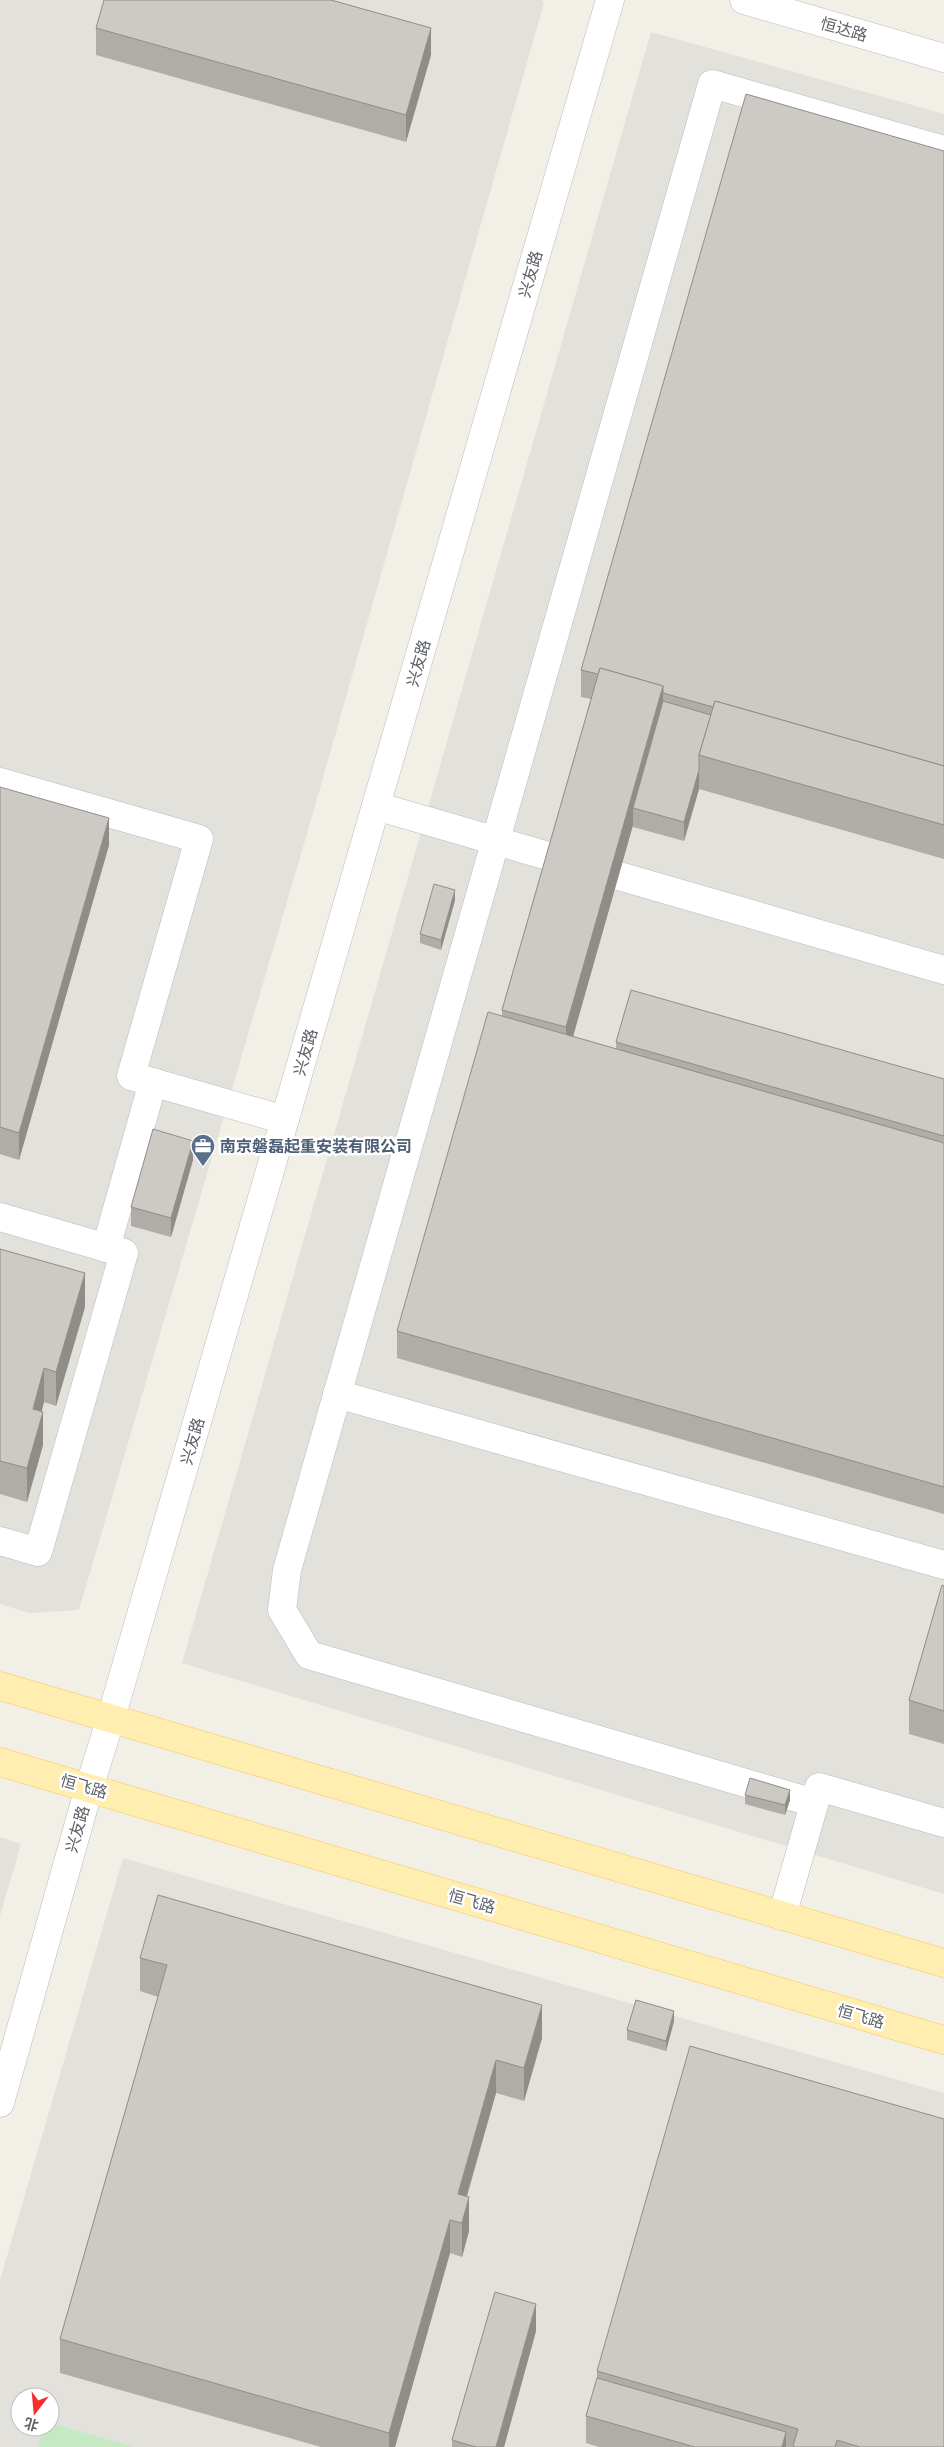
<svg xmlns="http://www.w3.org/2000/svg" width="944" height="2447" font-family="Overpass,'Noto Sans SC',sans-serif">
  <style>
    .industrial { fill: #e2e1dc; fill-rule: evenodd }
    .green { fill: #c5eac3 }
    .lines { fill: none; stroke-linecap: round; stroke-linejoin: round }
    .minor-casing { stroke: #b7babf; stroke-width: 29 }
    .major-casing { stroke: #fcc456; stroke-width: 29 }
    .minor { stroke: #fff; stroke-width: 28 }
    .major { stroke: #ffeeaf; stroke-width: 28 }
    .wall { fill: #b0ada9 }
    .shaded-wall { fill: #908d89 }
    .building { fill: #cdc9c4; stroke: #908d89 }
    .labels { text-anchor: middle; stroke-width: 5; stroke-linejoin: round; paint-order: stroke }
    .street-label { font-size: 16px; fill: #5e6369; stroke: #fff }
    .service-label { font-size: 16px; font-weight: bold; fill: #4e5e75; stroke: #fff; text-anchor: start }
  </style>
  <rect width="100%" height="100%" fill="#f2efe7"/>
  <!-- industrial -->
  <g class="industrial">
    <polygon points="0,0 542,0 544,3 313,813 79,1610 29,1613 0,1604"/>
    <polygon points="651,32 944,114 944,1894 182,1663"/>
    <polygon points="0,1837 21,1844 0,1916"/>
    <path d="M123,1858L944,2093V2447H0V2280ZM20,2397H50V2427H20Z"/>
  </g>
  <!-- green -->
  <polygon class="green" points="50,2423 134,2447 38,2447 44,2427 50,2427"/>
  <g class="lines">
    <defs>
      <g id="minor">
        <polyline points="744,0 944,58"/>
        <polyline points="0,782 199,839 131,1076 285,1120"/>
        <polyline points="376,806 555,858"/>
        <polyline points="619,876 944,970"/>
        <polyline points="0,1217 124,1253 38,1552 0,1541"/>
        <polyline points="106,1248 153,1082"/>
        <polyline points="337,1394 944,1565"/>
        <polyline points="814,1803 309,1655 282,1610 287,1570 712,84 944,150"/>
        <polyline points="782,1916 819,1787 944,1823"/>
        <polyline points="0,2103 89,1788 111,1718 610,0"/>
      </g>
      <g id="major">
        <polyline points="0,1686 944,1963"/>
        <polyline points="0,1762 944,2040"/>
      </g>
    </defs>
    <!-- minor casing -->
    <use href="#minor" class="minor-casing"/>
    <!-- major casing -->
    <use href="#major" class="major-casing"/>
    <!-- minor -->
    <use href="#minor" class="minor"/>
    <!-- major -->
    <use href="#major" class="major"/>
  </g>
  <!-- wall -->
  <g class="wall">
    <polygon points="96,28 431,55 406,142 96,55"/>
    <polygon points="944,151 944,859 699,789 684,841 633,827 633,825 573,1037 616,1049 616,1042 944,1079 944,1514 397,1358 397,1331 502,1016 502,1010 591,699 581,697 581,670"/>
    <polygon points="0,787 109,845 19,1160 0,1154"/>
    <polygon points="455,900 441,950 420,943 420,934"/>
    <polygon points="193,1160 171,1237 131,1226 131,1207"/>
    <polygon points="0,1249 85,1307 56,1406 44,1402 42,1411 43,1445 27,1502 0,1494"/>
    <polygon points="944,1586 944,1744 909,1734 909,1700"/>
    <polygon points="745,1795 790,1800 785,1815 745,1804"/>
    <polygon points="140,1958 542,2038 524,2101 496,2093 467,2197 469,2231 462,2257 450,2253 395,2447 321,2447 60,2373 60,2339 158,1997 140,1991"/>
    <polygon points="674,2021 666,2051 627,2040 627,2030"/>
    <polygon points="536,2331 504,2447 452,2447 452,2440"/>
    <polygon points="597,2371 944,2447 599,2447 586,2443 586,2416 597,2378"/>
  </g>
  <!-- shaded-wall -->
  <g class="shaded-wall">
    <polygon points="431,28 431,55 406,142 406,115"/>
    <polygon points="663,686 663,720 633,808 633,825 566,1061 566,1027"/>
    <polygon points="699,770 699,789 684,841 684,822"/>
    <polygon points="109,818 109,845 19,1160 19,1133"/>
    <polygon points="455,890 455,900 441,950 441,940"/>
    <polygon points="193,1141 193,1160 171,1237 171,1218"/>
    <polygon points="85,1273 85,1307 56,1406 56,1372"/>
    <polygon points="44,1368 44,1402 33,1443 33,1409"/>
    <polygon points="43,1412 43,1445 27,1502 27,1468"/>
    <polygon points="790,1790 790,1800 785,1815 785,1805"/>
    <polygon points="542,2005 542,2038 524,2101 524,2068"/>
    <polygon points="674,2011 674,2021 666,2051 666,2041"/>
    <polygon points="496,2060 496,2093 459,2222 458,2194"/>
    <polygon points="469,2197 469,2231 462,2257 462,2223"/>
    <polygon points="450,2220 450,2253 395,2447 389,2447 389,2433"/>
    <polygon points="536,2304 536,2331 504,2447 496,2447"/>
    <polygon points="786,2432 786,2447 782,2447"/>
  </g>
  <!-- building -->
  <g class="building">
    <polygon points="104,0 331,0 431,28 406,115 96,28"/>
    <polygon points="746,94 944,151 944,766 715,701 713,707 663,693 663,686 600,668 598,674 581,670"/>
    <polygon points="600,668 663,686 566,1027 502,1010"/>
    <polygon points="663,701 711,715 699,755 699,770 684,822 633,808"/>
    <polygon points="715,701 944,766 944,825 699,755"/>
    <polygon points="0,787 109,818 19,1133 0,1127"/>
    <polygon points="434,884 455,890 441,940 420,934"/>
    <polygon points="631,990 944,1079 944,1136 616,1042"/>
    <polygon points="488,1012 944,1143 944,1487 397,1331"/>
    <polygon points="153,1129 193,1141 171,1218 131,1207"/>
    <polygon points="0,1249 85,1273 56,1372 44,1368 33,1409 43,1412 27,1468 0,1461"/>
    <polygon points="942,1585 944,1586 944,1711 909,1700"/>
    <polygon points="750,1778 790,1790 785,1805 745,1795"/>
    <polygon points="158,1895 542,2005 524,2068 496,2060 458,2194 469,2197 462,2223 450,2220 389,2433 60,2339 167,1965 140,1958"/>
    <polygon points="636,2000 674,2011 666,2041 627,2030"/>
    <polygon points="690,2046 944,2119 944,2447 860,2447 837,2440 835,2447 795,2447 793,2446 798,2429 597,2371"/>
    <polygon points="495,2292 536,2304 496,2447 476,2447 452,2440"/>
    <polygon points="597,2378 786,2432 782,2447 695,2447 586,2416"/>
  </g>
  <!-- icons -->
  <defs>
    <symbol id="office-pin" viewBox="-11 -11 22 30"><path d="M0 17L-7.5 6A9.5 9.5 0 1 1 7.5 6Z" fill="#5c6f8a" stroke="#fff"/><path d="M-6-3h4V-5.5h4V-3h4V5H-6ZM-1-4.5V-3h2v-1.5ZM-6 0V1H6V0Z" fill="#fff"/></symbol>
  </defs>
  <g fill-rule="evenodd">
    <use href="#office-pin" x="189" y="1132" width="28" height="38"/>
  </g>
  <g class="labels">
    <!-- street labels -->
    <g class="street-label">
      <text transform="translate(844 29) rotate(16)" y="6">恒达路</text>
      <text transform="translate(530 274) rotate(-74)" y="6">兴友路</text>
      <text transform="translate(418 663) rotate(-74)" y="6">兴友路</text>
      <text transform="translate(305 1052) rotate(-74)" y="6">兴友路</text>
      <text transform="translate(192 1441) rotate(-74)" y="6">兴友路</text>
      <text transform="translate(84 1786) rotate(16)" y="6">恒飞路</text>
      <text transform="translate(77 1829) rotate(-74)" y="6">兴友路</text>
      <text transform="translate(472 1901) rotate(16)" y="6">恒飞路</text>
      <text transform="translate(861 2016) rotate(16)" y="6">恒飞路</text>
    </g>
    <!-- service labels -->
    <g class="service-label">
      <text x="220" y="1152">南京磐磊起重安装有限公司</text>
    </g>
  </g>
  <!-- north arrow -->
  <g transform="translate(35 2412) rotate(196)"><circle r="24" fill="#ffffff" stroke="#bfc1c3"/>
  <path d="M0-4L9 19L0 12L-9 19Z" fill="#f62d29"/>
  <text y="-8" font-size="14" font-weight="bold" text-anchor="middle" fill="#5e6369">北</text>
  </g>
</svg>
